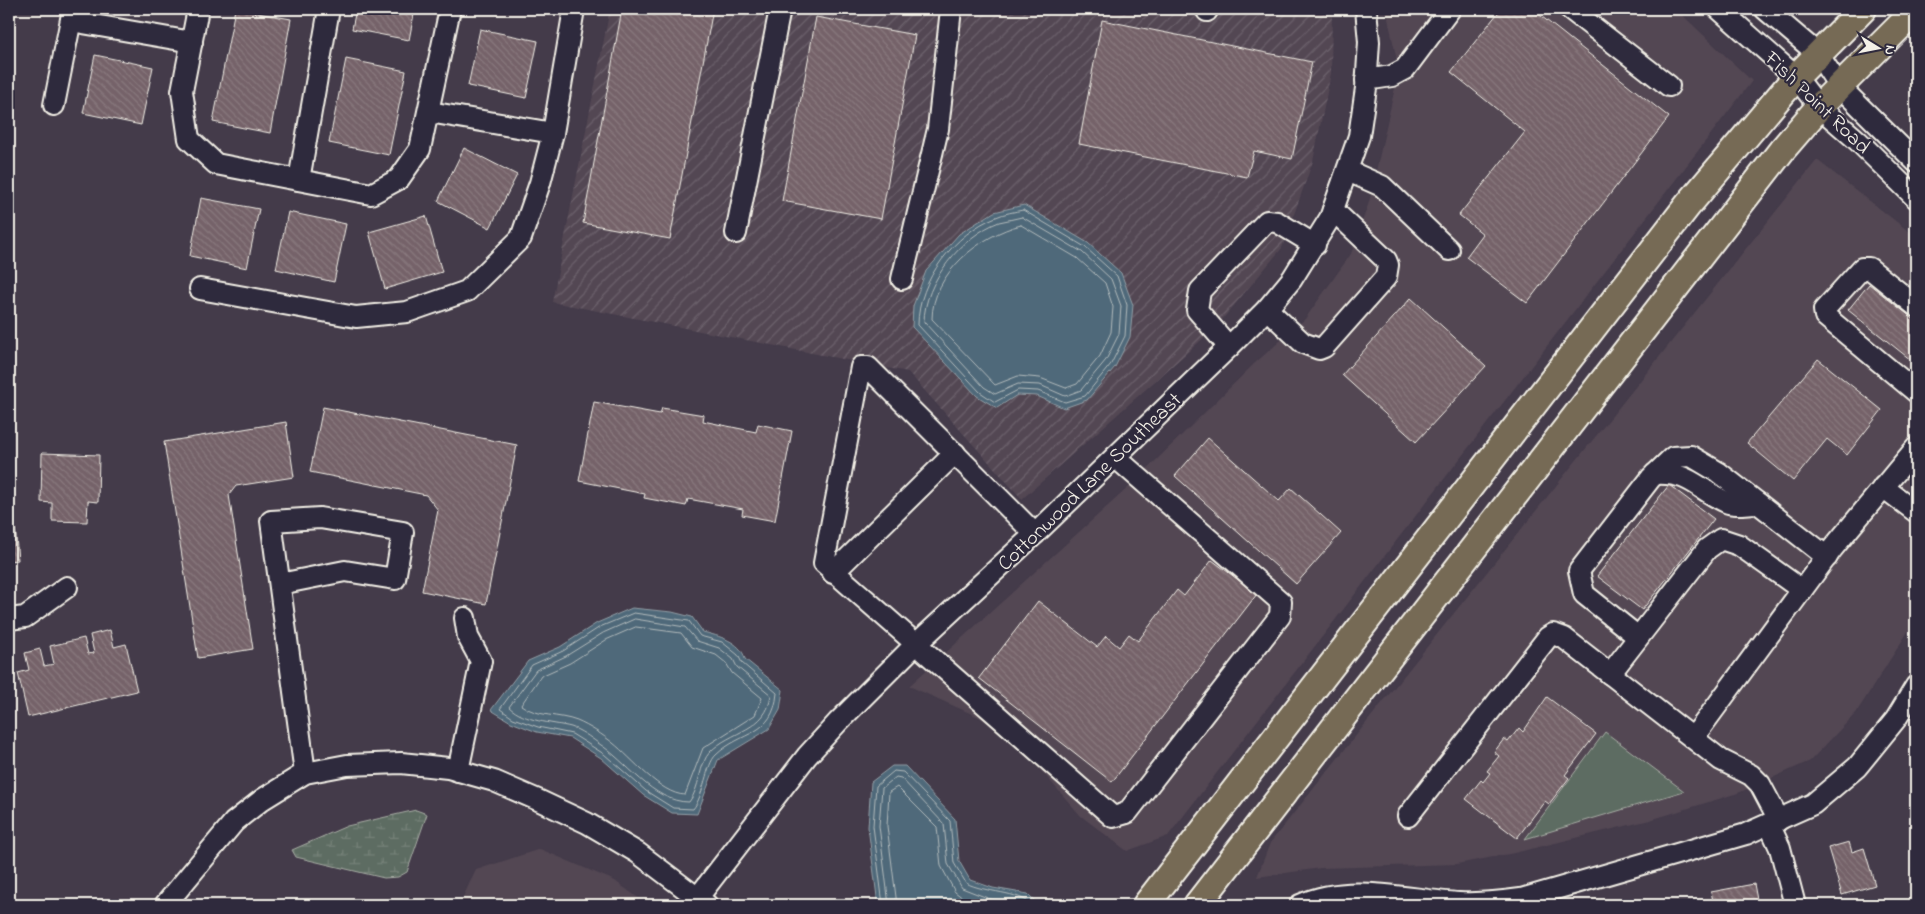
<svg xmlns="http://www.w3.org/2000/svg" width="1925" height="914" font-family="'Indie Flower',sans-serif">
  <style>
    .built { fill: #534753 }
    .industrial { fill: url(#industrial-furrows) }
    .green { fill: #5d6c62; stroke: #a8aea5 }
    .wetland { fill: url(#wetland-marsh); stroke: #a8aea5 }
    .water { fill: #50697a; stroke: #929fa6 }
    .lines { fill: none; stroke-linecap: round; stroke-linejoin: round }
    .shore { stroke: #b2bbbc; stroke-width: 1 }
    .building { fill: url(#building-back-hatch); stroke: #f4f1e8 }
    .minor-casing { stroke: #f4f1e8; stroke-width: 24 }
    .major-casing { stroke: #f4f1e8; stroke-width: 30 }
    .minor { stroke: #2f2a3d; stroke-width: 20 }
    .major { stroke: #766a55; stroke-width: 26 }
    .labels { text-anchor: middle; stroke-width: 4.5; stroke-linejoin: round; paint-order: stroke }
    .street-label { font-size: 21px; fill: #f4f1e8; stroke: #2f2a3d }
  </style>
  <defs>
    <pattern id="industrial-furrows" width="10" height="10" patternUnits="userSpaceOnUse" patternTransform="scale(1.25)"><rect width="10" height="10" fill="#534753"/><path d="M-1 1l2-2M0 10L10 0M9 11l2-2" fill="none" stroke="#6c626c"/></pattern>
    <pattern id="wetland-marsh" width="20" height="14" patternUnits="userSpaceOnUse" patternTransform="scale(1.25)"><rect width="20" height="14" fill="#5d6c62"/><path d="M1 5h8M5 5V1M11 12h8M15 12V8" fill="none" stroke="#758178"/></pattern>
    <pattern id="building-back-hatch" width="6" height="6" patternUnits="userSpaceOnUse" patternTransform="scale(1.25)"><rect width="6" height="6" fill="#756269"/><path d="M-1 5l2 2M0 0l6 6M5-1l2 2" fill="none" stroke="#89797e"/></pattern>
  </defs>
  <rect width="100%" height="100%" fill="#443b4a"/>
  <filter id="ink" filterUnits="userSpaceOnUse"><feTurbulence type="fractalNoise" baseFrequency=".02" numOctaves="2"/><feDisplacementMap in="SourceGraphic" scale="10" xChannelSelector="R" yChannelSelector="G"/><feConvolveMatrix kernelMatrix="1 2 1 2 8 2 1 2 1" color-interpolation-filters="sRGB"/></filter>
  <g filter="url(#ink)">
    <!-- built -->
    <g class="built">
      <polygon points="1386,9 1676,9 1752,81 1168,836 1127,851 1081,816 1029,757 981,718 909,686 1130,486 1254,364 1305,319 1351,254 1369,202 1399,70"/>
      <polygon points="1817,160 1916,237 1916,619 1856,713 1810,761 1738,793 1650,820 1514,853 1457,864 1321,868 1257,877 1270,843"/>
      <polygon points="540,849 615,881 648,905 459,905 476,870"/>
    </g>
    <!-- industrial -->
    <polygon class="industrial" points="610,9 1332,9 1331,73 1313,161 1282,248 1216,327 1022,499 908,372 552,302"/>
    <!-- green -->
    <polygon class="green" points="1605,732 1684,791 1525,839"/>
    <!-- wetland -->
    <polygon class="wetland" points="416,810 427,814 407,872 398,877 384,878 296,857 292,850 347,826"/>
    <!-- water -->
    <g class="water">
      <polygon points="1024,205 1088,243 1121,273 1133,305 1130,337 1115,367 1087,400 1064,408 1037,396 1017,395 997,408 977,396 912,327 913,306 926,271 959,234 994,212"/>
      <path d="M632,608L672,612L692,617L703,632C718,636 741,641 745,659L783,690L780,710L769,729L718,760L697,814L672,813L643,795L601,758L570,738L537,732L511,722L491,710L528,661L560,647L597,623Z"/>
      <polygon points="892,766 905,766 955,819 959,861 970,880 993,888 1028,894 1039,905 878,905 868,827 871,782"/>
    </g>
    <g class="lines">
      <!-- shore -->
      <g class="shore">
        <path d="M1023,210L1085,247L1117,276L1127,305L1125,336L1111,364L1085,396L1065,402L1038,391L1018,390L995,402L980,392L918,325C918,280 955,233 996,217C1005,213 1014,212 1023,210Z"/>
        <path d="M1022,217L1082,252L1111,279L1121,306L1119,334L1106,360L1081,390L1065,396L1040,385L1018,384L995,394L984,387L924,322C924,282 962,236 999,222C1007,220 1015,219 1022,217Z"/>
        <path d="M1021,225L1077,258L1105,283L1113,307L1111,332L1100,356L1077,384L1066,388L1040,378L1018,376L995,385L932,319C932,274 980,235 1021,225Z"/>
        <path d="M634,613L689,621L700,636L722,642L738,655L742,663L777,693C773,737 742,730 716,755C706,764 704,796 693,809L673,808L646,791L604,754L572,734L538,727L513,718L500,709L532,665L563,651L600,627Z"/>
        <path d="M635,619L685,627L697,641L719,648L733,659L737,667L771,695C767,731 731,730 710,752C699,763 700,789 689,802C652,802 627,761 598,743C590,737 580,730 571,727C551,722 525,722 509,707L536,670L566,656L603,633Z"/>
        <path d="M636,627L681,633L692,647L716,655L726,663L732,673L762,698L755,715L703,748L685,795C660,794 632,758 613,743C603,735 589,726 577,721C559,714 537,717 521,705L541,676L570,663L606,640Z"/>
        <path d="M883,905L873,826L876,786L894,771L903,772L950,821L954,863L966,883C985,893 1019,891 1032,905"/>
        <polyline points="889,905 879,826 882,788 896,777 901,778 944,824 948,864 962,888 990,899 1023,905"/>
        <polyline points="897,905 887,826 889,792 897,787 937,827 941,866 955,892 963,898 986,905"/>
      </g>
    </g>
    <!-- building -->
    <g class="building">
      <polygon points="235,9 291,19 270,133 213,122"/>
      <polygon points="356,9 415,9 409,40 352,29"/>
      <polygon points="622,9 713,9 670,239 583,223"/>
      <polygon points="1501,9 1532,9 1669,117 1527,303 1466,257 1483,234 1459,215 1525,132 1451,72"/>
      <polygon points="816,17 915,35 881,219 782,201"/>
      <polygon points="1102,20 1312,62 1292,159 1254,151 1247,177 1079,144"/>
      <polygon points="480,29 538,41 526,98 468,86"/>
      <polygon points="95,55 153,67 141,125 83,113"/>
      <polygon points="346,59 406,71 389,155 329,143"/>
      <polygon points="464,148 517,175 490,228 438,201"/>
      <polygon points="201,198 259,209 247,268 190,256"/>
      <polygon points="288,212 346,224 334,282 276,269"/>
      <polygon points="426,216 442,272 385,289 369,232"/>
      <polygon points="1869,284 1916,321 1916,364 1848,310"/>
      <polygon points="1411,298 1486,366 1416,442 1342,375"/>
      <polygon points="1818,359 1882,410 1847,455 1827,439 1793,481 1747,443"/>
      <polygon points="594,402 660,414 662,408 704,415 703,421 756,432 758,424 792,431 775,521 742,515 743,509 688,499 686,506 644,498 645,494 579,481"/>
      <polygon points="323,407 517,445 486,604 422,591 438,510 426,495 310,472"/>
      <polygon points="286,422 294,477 236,486 229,495 253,649 198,658 164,442"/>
      <polygon points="1208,438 1279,501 1291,488 1341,533 1296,584 1175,476"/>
      <polygon points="42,453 99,455 98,502 88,501 87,522 52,521 52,503 41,502"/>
      <polygon points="1669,485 1714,519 1642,610 1597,576"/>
      <polygon points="14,514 18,560 9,561 9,515"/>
      <polygon points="1212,560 1257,594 1112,782 979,678 1038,601 1097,647 1106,636 1119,647 1129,634 1138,641 1177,590 1184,596"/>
      <polygon points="110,630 114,647 126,644 137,691 28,717 18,673 29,670 25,653 40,649 44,666 54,664 50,646 84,638 88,654 94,653 90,635"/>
      <polygon points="1547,697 1596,734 1565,775 1569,778 1549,804 1545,801 1517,838 1466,799 1481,780 1483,782 1490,773 1487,771 1499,756 1494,752 1504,739 1508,742 1519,728 1523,732"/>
      <polygon points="1849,842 1852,852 1864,848 1875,885 1842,895 1828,848"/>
      <polygon points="1754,884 1758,905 1714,905 1711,892"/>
    </g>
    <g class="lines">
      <defs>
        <g id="minor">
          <polyline points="198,9 182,91 189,139 216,164 371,194 399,179 420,149 450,9"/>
          <polyline points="1570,9 1669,86"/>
          <polyline points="1719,9 1796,77 1819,107 1858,141 1916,198"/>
          <polyline points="1765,9 1818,54 1839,86 1916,162"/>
          <polyline points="1207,11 1208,9"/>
          <polyline points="71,21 192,42"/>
          <polyline points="1366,80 1392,76 1405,69 1450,9"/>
          <polyline points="54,105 73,9"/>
          <polyline points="429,112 553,133"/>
          <polyline points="1348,171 1382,186 1449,250"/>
          <polyline points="299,180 329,9"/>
          <polyline points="736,233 780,9"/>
          <polyline points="902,279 938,129 951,9"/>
          <polyline points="200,289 356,317 407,312 467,291 521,238 540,183 553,133 574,9"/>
          <polyline points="1916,306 1869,268 1862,268 1824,310 1825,316 1916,392"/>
          <polyline points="1267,309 1303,343 1319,349 1324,347 1386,277 1388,265 1386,260 1333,210"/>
          <polyline points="1229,347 1197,310 1200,291 1267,221 1277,222 1315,245"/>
          <path d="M1655,474C1692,472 1696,489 1726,502C1735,506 1748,503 1758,503"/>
          <polyline points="1883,487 1916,512"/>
          <polyline points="1035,534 868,367 861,367 824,563 1113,817 1127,813 1280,616 1281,602 1115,457"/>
          <polyline points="833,573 955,453"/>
          <polyline points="280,584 345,571 395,579 403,532 320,518 271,521 305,773"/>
          <polyline points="9,619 25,617 67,587"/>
          <polyline points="1638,637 1584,594 1579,571 1651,478 1673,457 1691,456 1718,472 1827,557"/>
          <polyline points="1610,674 1707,549 1721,539 1739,545 1802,590"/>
          <polyline points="1693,738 1833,548 1916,448"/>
          <polyline points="458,771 481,661 468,637 465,618"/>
          <polyline points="1408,816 1548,637 1553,634 1564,638 1721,760 1751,775 1760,784 1779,820"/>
          <polyline points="1769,824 1780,848 1795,905"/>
          <polyline points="165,905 234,822 263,799 305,773 347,765 401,763 448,768 494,781 538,800 587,823 638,853 707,905"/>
          <polyline points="692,905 807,756 838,722 915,645 1035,534 1229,347 1267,309 1292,279 1330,218 1359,136 1366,88 1369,42 1366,9"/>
          <path d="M1300,905C1350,882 1407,900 1459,903C1480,904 1500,902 1521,899L1746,834L1813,804L1857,767L1896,719L1916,686"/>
        </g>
        <g id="major">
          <polyline points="1146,905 1688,205 1796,77 1863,9"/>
          <polyline points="1197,905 1782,150 1819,107 1916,10"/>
        </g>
      </defs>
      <!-- minor casing -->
      <use href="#minor" class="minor-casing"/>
      <!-- major casing -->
      <use href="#major" class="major-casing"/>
      <!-- minor -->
      <use href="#minor" class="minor"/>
      <!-- major -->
      <use href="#major" class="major"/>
    </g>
  </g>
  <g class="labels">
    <!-- street labels -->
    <g class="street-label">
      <text transform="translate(1818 102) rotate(44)" y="7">Fish Point Road</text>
      <text transform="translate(1089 481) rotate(-44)" y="7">Cottonwood Lane Southeast</text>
    </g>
  </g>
  <!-- margin -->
  <rect width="1925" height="914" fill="none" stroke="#2f2a3d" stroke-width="30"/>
  <rect x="15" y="15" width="1895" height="884" fill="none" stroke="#f4f1e8" stroke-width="2" filter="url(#ink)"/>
  <!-- north arrow -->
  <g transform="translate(1878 48) rotate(100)" stroke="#2f2a3d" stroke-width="4" paint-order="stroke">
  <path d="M0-4L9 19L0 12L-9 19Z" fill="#f4f1e8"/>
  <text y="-8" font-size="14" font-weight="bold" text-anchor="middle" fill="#f4f1e8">N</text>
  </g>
</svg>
